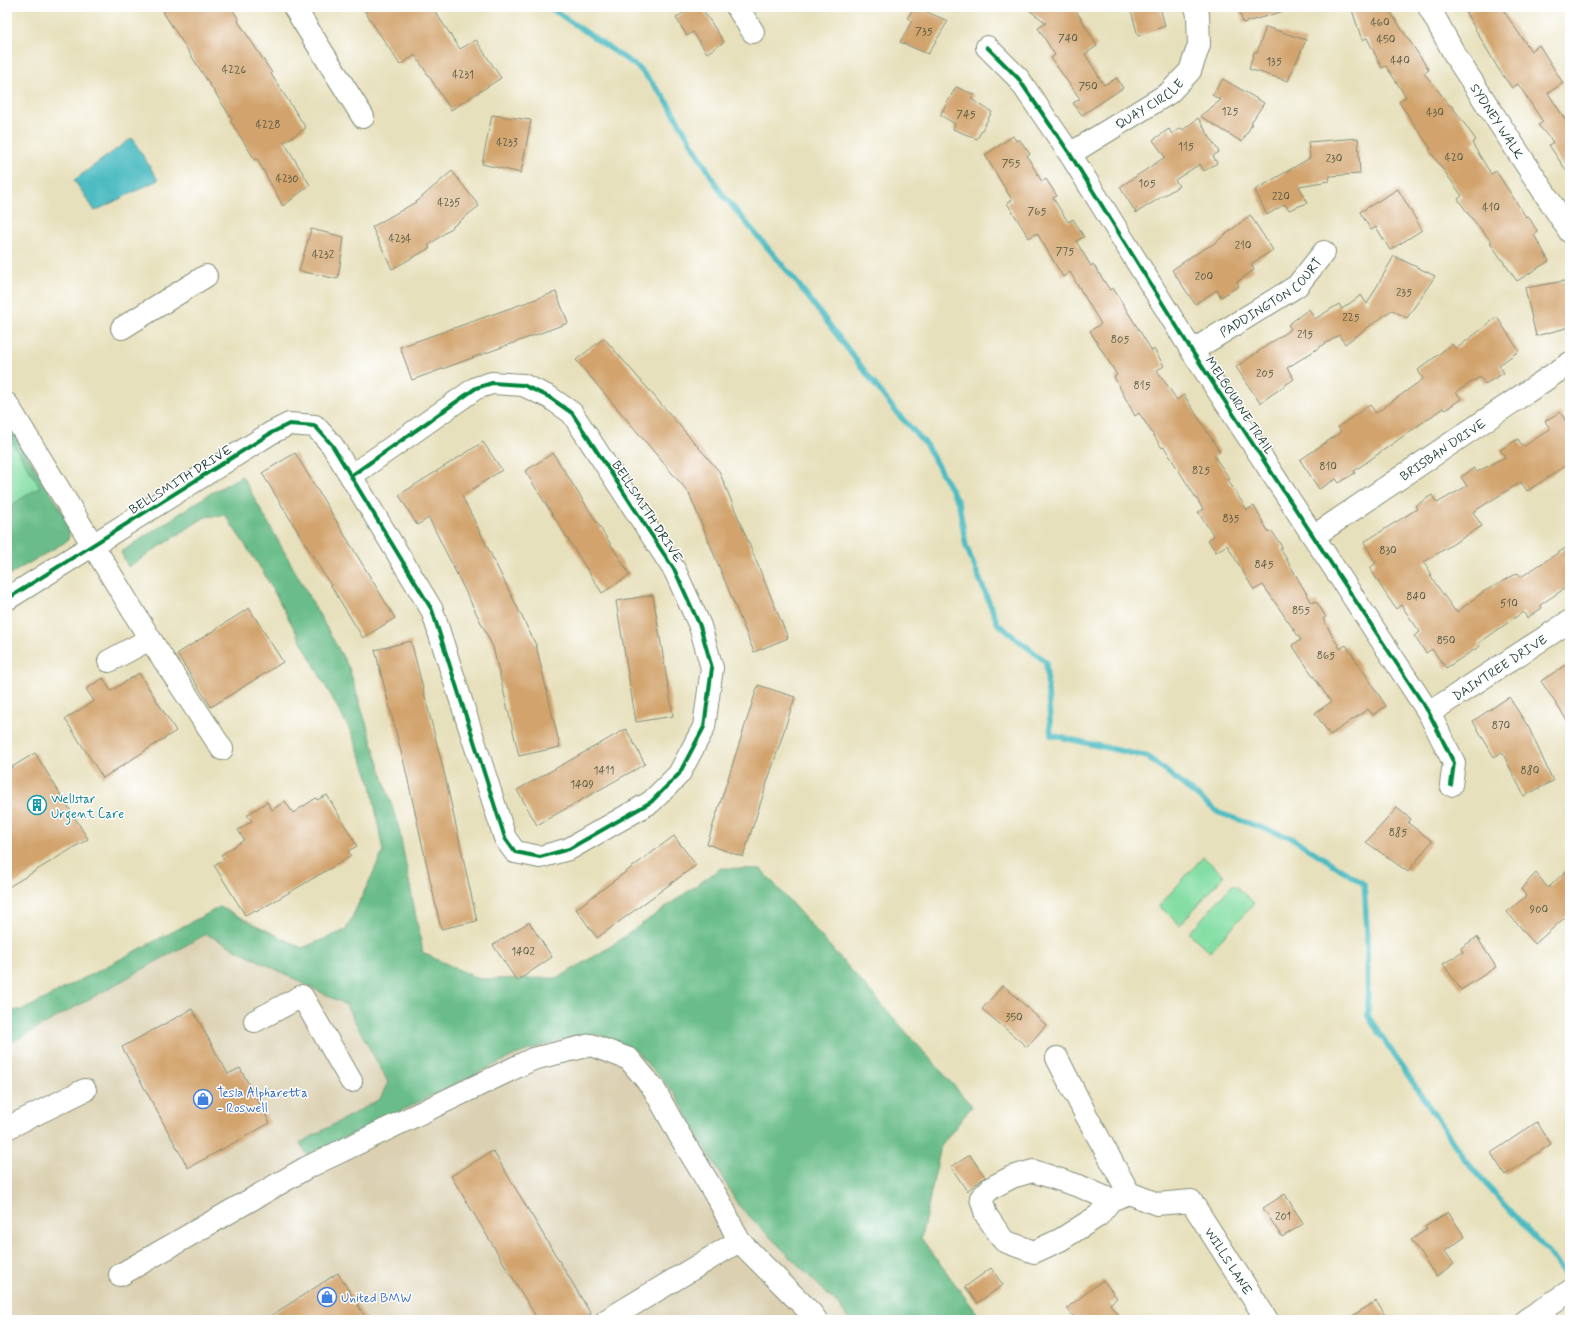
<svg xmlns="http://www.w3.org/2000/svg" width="1577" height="1327" font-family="Mynerve,sans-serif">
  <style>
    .built { fill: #dbd1b2 }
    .green { fill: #84dea4; stroke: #528e6c }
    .forest { fill: #6bbd8a; stroke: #457d5f }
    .water { fill: #4dbcc2; stroke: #367c7b }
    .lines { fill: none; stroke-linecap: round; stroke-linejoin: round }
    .stream { stroke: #4dbcc2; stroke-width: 5.5 }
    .building { fill: #d2a36c }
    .minor-casing { stroke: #838e78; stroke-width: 24 }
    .minor { stroke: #fff; stroke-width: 22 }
    .cycleway-casing { stroke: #fff; stroke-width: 6 }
    .cycleway { stroke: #00873e; stroke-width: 4 }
    .labels { text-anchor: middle; stroke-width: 3; stroke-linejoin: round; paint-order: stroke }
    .number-label { font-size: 11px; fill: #4c5642 }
    .street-label { font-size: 13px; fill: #1f3d34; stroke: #fff }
    .culture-label { font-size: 13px; fill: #0d838f; stroke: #fff; text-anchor: start }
    .shop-label { font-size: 13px; fill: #366cbe; stroke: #fff; text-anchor: start }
  </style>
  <rect width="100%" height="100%" fill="#fff"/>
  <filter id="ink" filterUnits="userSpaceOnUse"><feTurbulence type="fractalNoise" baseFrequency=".025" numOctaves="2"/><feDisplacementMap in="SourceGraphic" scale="8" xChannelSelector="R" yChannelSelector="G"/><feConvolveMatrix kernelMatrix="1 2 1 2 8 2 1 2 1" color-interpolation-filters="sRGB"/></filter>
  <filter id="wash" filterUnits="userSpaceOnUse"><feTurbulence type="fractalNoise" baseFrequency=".012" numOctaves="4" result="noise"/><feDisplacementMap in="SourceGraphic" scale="16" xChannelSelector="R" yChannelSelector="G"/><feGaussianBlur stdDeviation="0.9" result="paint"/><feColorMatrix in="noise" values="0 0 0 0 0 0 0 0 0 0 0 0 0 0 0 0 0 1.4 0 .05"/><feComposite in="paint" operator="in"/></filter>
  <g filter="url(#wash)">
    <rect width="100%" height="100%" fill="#e7e0bc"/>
    <!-- built -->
    <polygon class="built" points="206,934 346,1005 388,1082 380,1099 300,1143 515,1055 567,1038 596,1034 635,1050 675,1094 738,1205 839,1306 849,1320 7,1320 7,1045"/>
    <!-- green -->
    <g class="green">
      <polygon points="7,421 15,435 11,440 40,487 7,508"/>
      <polygon points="1203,857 1224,875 1180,925 1159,906"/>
      <polygon points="1233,884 1254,903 1210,952 1189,933"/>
    </g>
    <!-- forest -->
    <g class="forest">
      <polygon points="15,435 68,521 69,536 67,541 7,576 7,508 40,487 10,439"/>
      <polygon points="242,476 349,668 399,829 423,953 479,979 558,978 608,948 721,868 761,869 972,1106 941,1146 921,1238 982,1320 849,1320 839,1306 738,1205 675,1094 635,1050 596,1034 567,1038 515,1055 308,1156 300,1143 380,1099 388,1082 346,1005 206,934 7,1045 7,1012 25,1009 220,907 302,948 346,930 383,852 371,784 352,734 262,570 225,515 205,517 128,567 121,552 211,493"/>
    </g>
    <!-- water -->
    <polygon class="water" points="132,138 158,180 95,211 74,180"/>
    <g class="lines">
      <!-- stream -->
      <polyline class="stream" points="549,7 639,68 664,97 722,194 795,280 896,412 925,443 959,504 966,546 998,624 1046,662 1051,735 1148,757 1219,813 1292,838 1364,884 1367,929 1368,1016 1465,1160 1548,1252 1565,1276"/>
    </g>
    <g id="blocks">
      <!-- building -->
      <g class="building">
        <polygon points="171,7 231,7 239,20 238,21 272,73 271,74 306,128 284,142 310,185 283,206 257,159 255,160 230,120 232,119 163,12"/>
        <polygon points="362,7 432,7 460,49 476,40 501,78 451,110 415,55 400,65"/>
        <polygon points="679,7 701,7 724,42 707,53 693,32 687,36 676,18 683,13"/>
        <polygon points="915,7 948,21 928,54 900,42 912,21 907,18"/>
        <polygon points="1025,7 1074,7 1097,46 1085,54 1104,85 1117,78 1123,88 1082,115 1073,103 1080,99 1051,58 1055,55 1038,28 1046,23"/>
        <polygon points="1130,7 1160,7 1165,26 1138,36"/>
        <polygon points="1238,7 1284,7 1284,11 1243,23"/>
        <polygon points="1351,7 1387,7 1429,70 1424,73 1450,106 1451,105 1476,140 1472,143 1491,174 1496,171 1526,217 1528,216 1538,232 1534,235 1549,261 1517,281 1490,243 1492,242 1469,215 1458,199 1462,196 1429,150 1431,149 1399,102 1406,97 1386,66 1382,68 1367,38 1362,40"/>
        <polygon points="1476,7 1501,7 1531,51 1539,45 1563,83 1548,93 1570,127 1570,176 1549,145 1553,142 1538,125 1543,122 1518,84 1512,88 1499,70 1466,13"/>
        <polygon points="1266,27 1306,40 1288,81 1249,69 1254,52 1257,52"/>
        <polygon points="1223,79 1264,103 1251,123 1252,124 1242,142 1200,116 1221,100 1212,95"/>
        <polygon points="956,87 975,95 971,99 992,112 977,139 953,129 955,124 940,115"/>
        <polygon points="492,115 531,120 521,173 482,164"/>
        <polygon points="1198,118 1219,152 1213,156 1217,163 1204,171 1200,164 1175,180 1179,186 1136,213 1120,187 1165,157 1153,140 1169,129 1172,134 1181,128 1183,130"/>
        <polygon points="1013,136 1016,141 1019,139 1030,154 1027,156 1042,182 1046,179 1057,196 1053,198 1068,222 1073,219 1084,237 1076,241 1091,266 1093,264 1110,290 1113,288 1152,351 1154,349 1164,366 1157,370 1177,400 1184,395 1220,452 1214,456 1230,479 1228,480 1247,510 1254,506 1269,533 1272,531 1282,547 1280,548 1298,579 1312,603 1316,601 1326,617 1323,619 1340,649 1346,645 1386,706 1373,715 1368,709 1330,735 1315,713 1331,702 1292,645 1301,640 1263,585 1254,590 1227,545 1216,552 1208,540 1214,536 1198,512 1203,509 1164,447 1162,448 1139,413 1135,416 1114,377 1117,375 1090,331 1101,324 1070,272 1063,277 1037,233 1029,238 1007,203 1012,200 985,155"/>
        <polygon points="1358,138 1360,174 1330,176 1329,181 1299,186 1307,203 1289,210 1285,204 1267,215 1255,190 1310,158 1308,142"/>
        <polygon points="452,171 479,206 428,246 430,248 392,269 372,227 416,202"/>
        <polygon points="1398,189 1422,230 1390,250 1376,227 1371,230 1360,212"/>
        <polygon points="1250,215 1273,250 1251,264 1254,270 1237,282 1239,286 1221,297 1217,290 1195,304 1172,270 1192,256 1215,243"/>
        <polygon points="311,229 344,237 338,279 299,271"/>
        <polygon points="1394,256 1435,276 1407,318 1392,310 1345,344 1339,335 1287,368 1294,379 1260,403 1236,367 1291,329 1288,325 1309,309 1315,319 1339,304 1342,309 1361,295 1367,304"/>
        <polygon points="1570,280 1570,299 1567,299 1570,327 1536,336 1525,288"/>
        <polygon points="556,292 568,323 412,380 400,347"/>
        <polygon points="1497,317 1519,351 1499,365 1504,373 1485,384 1480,377 1456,392 1461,399 1445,410 1443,408 1354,471 1355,473 1339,483 1336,479 1319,489 1300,460 1341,432 1338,427 1370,405 1376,413 1423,379 1418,370 1452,344 1456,349"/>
        <polygon points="604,338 719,471 788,638 754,652 689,493 576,360"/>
        <polygon points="1560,412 1570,427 1570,463 1527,491 1521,482 1473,512 1482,526 1424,562 1432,575 1430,576 1455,611 1456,610 1457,612 1483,592 1518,573 1521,577 1570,545 1570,585 1540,605 1542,608 1527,618 1523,612 1479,643 1480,646 1446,668 1432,649 1426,653 1414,636 1420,632 1401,605 1396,609 1382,588 1370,568 1376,563 1364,542 1417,509 1415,506 1432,495 1437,503 1467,486 1461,477 1474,468 1477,472 1505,457 1500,450 1518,439 1523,447 1550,429 1545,421"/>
        <polygon points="483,442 502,470 462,496 536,645 560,747 519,756 493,647 429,518 417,525 399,495"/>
        <polygon points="295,453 395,618 363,638 262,473"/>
        <polygon points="553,453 630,575 602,593 525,471"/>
        <polygon points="653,595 673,716 636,722 616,601"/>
        <polygon points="249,608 283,662 211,707 177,654"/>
        <polygon points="411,641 445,776 477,921 441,929 405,767 375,650"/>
        <polygon points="1570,662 1570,725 1541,681"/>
        <polygon points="139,673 176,731 103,778 65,719 94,701 86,689 103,678 111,691"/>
        <polygon points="758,685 795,697 743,857 707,844"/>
        <polygon points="1509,697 1529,728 1553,781 1524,796 1502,752 1494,757 1473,721"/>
        <polygon points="626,729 645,764 537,825 517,790"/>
        <polygon points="35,753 88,839 7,888 7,770"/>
        <polygon points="327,795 357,846 348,851 351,856 256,912 255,910 245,915 214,865 224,859 221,855 244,840 238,830 252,821 247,815 267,802 272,810 285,801 293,813 316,798 317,800"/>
        <polygon points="1397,808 1411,819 1408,823 1432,841 1408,872 1366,842"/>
        <polygon points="674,836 696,865 597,938 576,909"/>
        <polygon points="1570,867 1570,913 1535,944 1507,912 1526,896 1521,889 1536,873 1548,888"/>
        <polygon points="529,922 552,957 517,981 493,945"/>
        <polygon points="1477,937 1496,967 1461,990 1443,964 1463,952 1461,948"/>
        <polygon points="1003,985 1046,1025 1027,1047 982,1009"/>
        <polygon points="192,1009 228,1074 240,1068 270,1123 188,1168 122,1047"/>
        <polygon points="1537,1122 1551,1144 1505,1175 1491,1153"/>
        <polygon points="493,1151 591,1314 581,1320 538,1320 451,1176"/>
        <polygon points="970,1155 985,1177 967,1191 951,1167"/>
        <polygon points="1285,1194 1303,1224 1282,1237 1263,1208"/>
        <polygon points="1448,1212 1465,1237 1445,1251 1454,1264 1436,1276 1411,1240 1427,1229 1425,1227"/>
        <polygon points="991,1268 1003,1285 977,1303 965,1287"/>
        <polygon points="338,1273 367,1320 264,1320"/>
        <polygon points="1103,1280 1117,1298 1110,1304 1122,1320 1076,1320 1067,1308"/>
        <polygon points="1376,1301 1388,1320 1346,1320"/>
      </g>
    </g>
  </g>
  <g filter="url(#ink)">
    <use href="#blocks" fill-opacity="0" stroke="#838e78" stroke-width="1"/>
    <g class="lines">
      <defs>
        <g id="minor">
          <polyline points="294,7 363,117"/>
          <polyline points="737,7 753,32"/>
          <path id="s1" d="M1429,7L1456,57L1570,232"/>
          <polyline points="987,47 1018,78 1070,154 1192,351 1429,713 1454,763 1451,785"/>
          <path id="s2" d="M1070,154L1169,93L1190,71L1199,45L1198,15L1196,7"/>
          <polyline points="122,328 206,276"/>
          <path id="s3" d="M1192,351L1297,286L1324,252"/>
          <polyline points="7,404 150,639 222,749"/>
          <path id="s4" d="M1314,536L1570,363"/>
          <polyline points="7,599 271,433 289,424 315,426 332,445 432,610 505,838 515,852 540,857 569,849 651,802 679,774 704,727 712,668 700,626 675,571 572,413 549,397 523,385 492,383 476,388 351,476"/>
          <polyline points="109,661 150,639"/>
          <path id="s5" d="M1429,713L1570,621"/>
          <polyline points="255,1021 302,996 351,1081"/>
          <path id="s6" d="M1057,1058L1086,1115L1129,1193L1157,1204L1191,1201L1267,1320"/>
          <polyline points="7,1128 85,1090"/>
          <polyline points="1111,1200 1098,1216 1060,1240 1034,1252 1004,1241 986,1215 981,1198 991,1188 1012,1177 1033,1171 1079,1186 1111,1200 1129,1193"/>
          <polyline points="120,1275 306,1168 533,1059 591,1045 629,1059 654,1089 680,1136 721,1204 739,1241"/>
          <polyline points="607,1320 739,1241 811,1313 816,1320"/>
          <polyline points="1526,1320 1570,1291"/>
        </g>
      </defs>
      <!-- minor casing -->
      <use href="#minor" class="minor-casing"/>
      <!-- minor -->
      <use href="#minor" class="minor"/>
      <defs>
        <g id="cycleway">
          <polyline points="987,47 1018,78 1070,154 1192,351 1429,713 1454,763 1451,785"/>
          <polyline points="7,599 271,433 289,424 315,426 332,445 432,610 505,838 515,852 540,857 569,849 651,802 679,774 704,727 712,668 700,626 675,571 572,413 549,397 523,385 492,383 476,388 351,476"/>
        </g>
      </defs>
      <!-- cycleway casing -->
      <use href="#cycleway" class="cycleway-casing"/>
      <!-- cycleway -->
      <use href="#cycleway" class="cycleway"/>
    </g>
  </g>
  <!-- icons -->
  <defs>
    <symbol id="building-ring" viewBox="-11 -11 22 22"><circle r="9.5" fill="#fff" stroke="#0f9aa8" stroke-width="1.5"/><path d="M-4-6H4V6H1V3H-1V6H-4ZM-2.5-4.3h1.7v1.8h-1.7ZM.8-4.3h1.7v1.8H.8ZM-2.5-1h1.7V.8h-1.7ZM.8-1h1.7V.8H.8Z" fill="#0f9aa8"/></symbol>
    <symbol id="shop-ring" viewBox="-11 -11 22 22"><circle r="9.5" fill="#fff" stroke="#3f7fe0" stroke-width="1.5"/><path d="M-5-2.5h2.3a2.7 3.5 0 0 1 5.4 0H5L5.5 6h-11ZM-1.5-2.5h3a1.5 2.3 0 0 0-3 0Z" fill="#3f7fe0"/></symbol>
  </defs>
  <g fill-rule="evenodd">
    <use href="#building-ring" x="26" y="794" width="22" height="22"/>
    <use href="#shop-ring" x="192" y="1088" width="22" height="22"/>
    <use href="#shop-ring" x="316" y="1286" width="22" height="22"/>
  </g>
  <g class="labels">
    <!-- number labels -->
    <g class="number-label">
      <text x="1380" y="26">460</text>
      <text x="924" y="35">735</text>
      <text x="1068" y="42">740</text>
      <text x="1386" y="43">450</text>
      <text x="1400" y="64">440</text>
      <text x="1274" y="65">135</text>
      <text x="234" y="73">4226</text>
      <text x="463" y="78">4231</text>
      <text x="1088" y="90">750</text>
      <text x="1230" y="115">125</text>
      <text x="1435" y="116">430</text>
      <text x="966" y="118">745</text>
      <text x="268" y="128">4228</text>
      <text x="507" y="146">4233</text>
      <text x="1186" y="150">115</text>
      <text x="1454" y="161">420</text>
      <text x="1334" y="162">230</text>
      <text x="1011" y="167">755</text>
      <text x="287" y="182">4230</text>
      <text x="1147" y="187">105</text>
      <text x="1281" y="200">220</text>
      <text x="449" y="206">4235</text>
      <text x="1491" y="211">410</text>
      <text x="1037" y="215">765</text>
      <text x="400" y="242">4234</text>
      <text x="1243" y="249">210</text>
      <text x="1065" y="255">775</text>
      <text x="323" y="258">4232</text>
      <text x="1204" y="280">200</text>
      <text x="1404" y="296">235</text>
      <text x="1351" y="321">225</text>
      <text x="1305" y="338">215</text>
      <text x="1120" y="343">805</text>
      <text x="1265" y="377">205</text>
      <text x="1142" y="389">815</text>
      <text x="1328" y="470">810</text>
      <text x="1201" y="474">825</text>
      <text x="1231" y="522">835</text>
      <text x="1388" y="554">830</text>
      <text x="1264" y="568">845</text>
      <text x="1416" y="600">840</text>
      <text x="1509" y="607">510</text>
      <text x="1301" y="614">855</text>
      <text x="1446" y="644">850</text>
      <text x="1326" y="659">865</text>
      <text x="1501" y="729">870</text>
      <text x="604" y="774">1411</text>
      <text x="1530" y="774">880</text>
      <text x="582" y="788">1409</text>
      <text x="1398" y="836">885</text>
      <text x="1539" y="913">900</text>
      <text x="523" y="955">1402</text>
      <text x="1014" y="1021">350</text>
      <text x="1283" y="1220">201</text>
    </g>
    <!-- street labels -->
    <g class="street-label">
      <text dy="5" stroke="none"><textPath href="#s2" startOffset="94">QUAY CIRCLE</textPath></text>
      <text dy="5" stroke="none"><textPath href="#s1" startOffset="133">SYDNEY WALK</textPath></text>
      <text dy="5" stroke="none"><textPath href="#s3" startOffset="96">PADDINGTON COURT</textPath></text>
      <text transform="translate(1240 405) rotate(57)" y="5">MELBOURNE TRAIL</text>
      <text dy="5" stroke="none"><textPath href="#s4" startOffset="155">BRISBAN DRIVE</textPath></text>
      <text transform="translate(180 479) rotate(-32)" y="5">BELLSMITH DRIVE</text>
      <text transform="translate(648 511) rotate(57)" y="5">BELLSMITH DRIVE</text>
      <text dy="5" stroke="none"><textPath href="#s5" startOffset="84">DAINTREE DRIVE</textPath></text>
      <text dy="5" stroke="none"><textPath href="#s6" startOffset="288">WILLS LANE</textPath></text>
    </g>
    <!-- culture labels -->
    <g class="culture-label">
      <text x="51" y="803">Wellstar<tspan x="51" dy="15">Urgent Care</tspan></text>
    </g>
    <!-- shop labels -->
    <g class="shop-label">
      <text x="217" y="1097">Tesla Alpharetta<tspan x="217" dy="15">- Roswell</tspan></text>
      <text x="341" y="1302">United BMW</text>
    </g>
  </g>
  <!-- margin -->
  <rect width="1577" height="1327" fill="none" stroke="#fff" stroke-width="24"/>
</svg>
